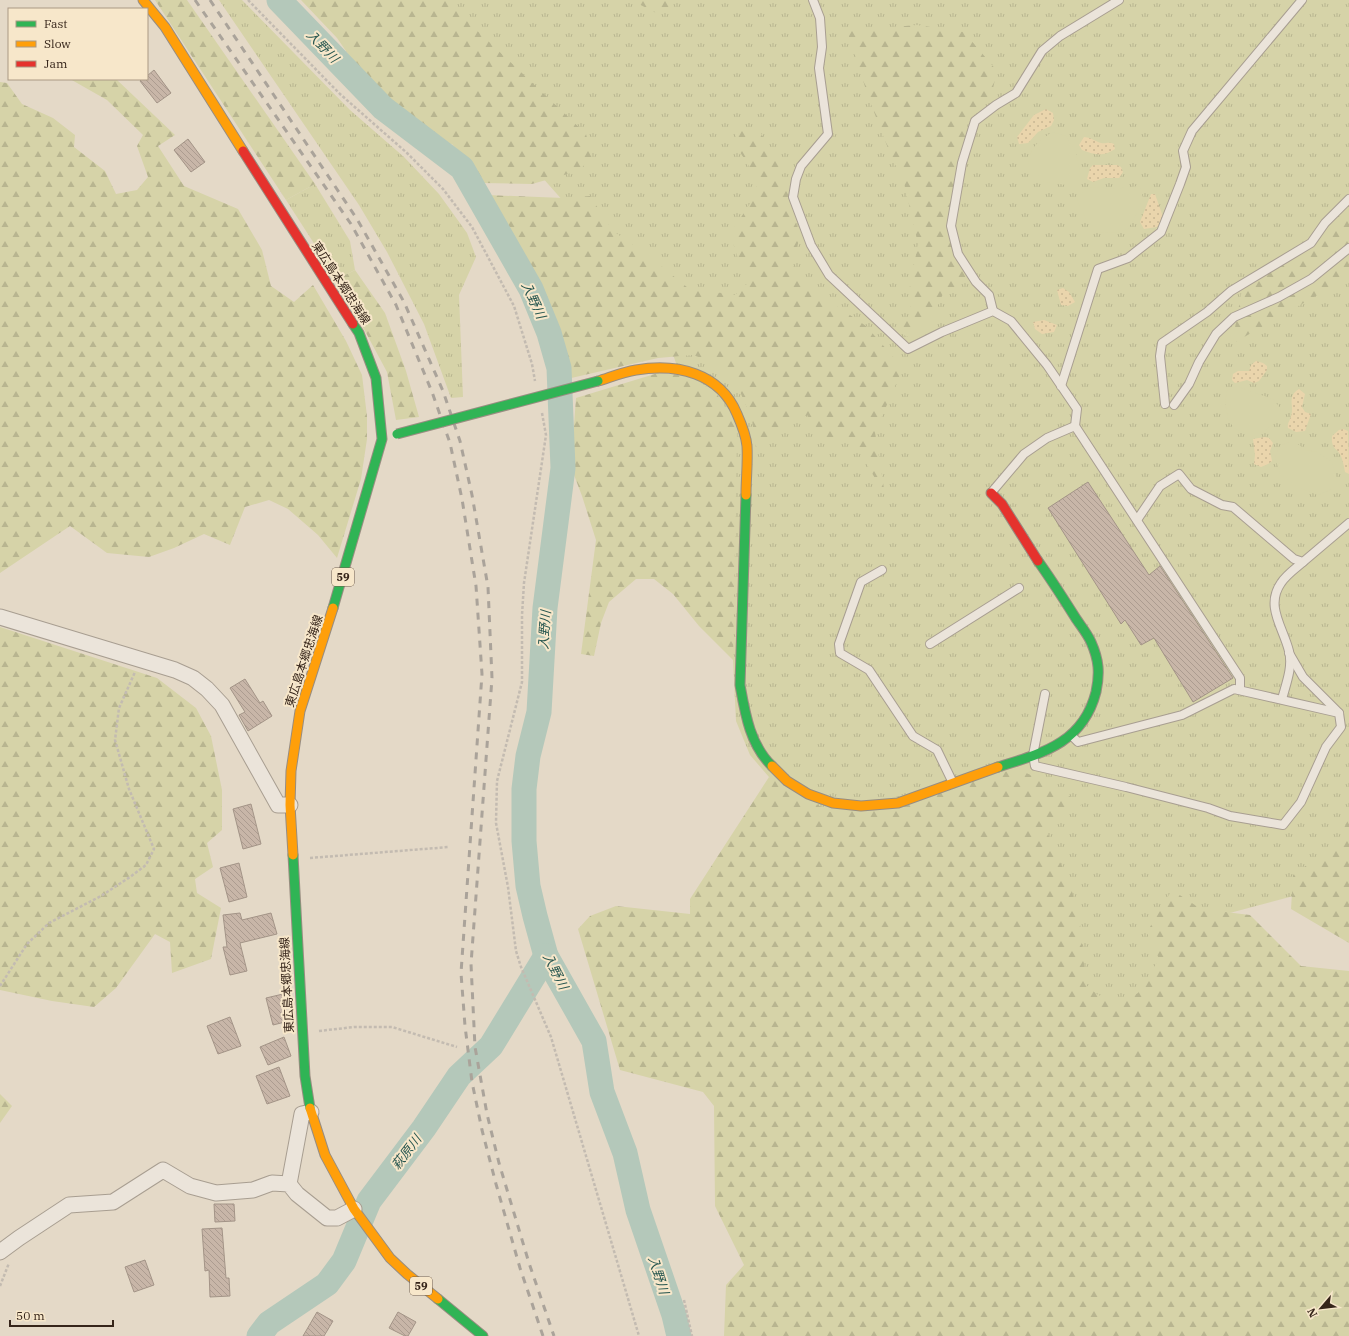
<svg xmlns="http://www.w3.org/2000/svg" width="1349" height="1336" font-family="'IBM Plex Serif','Noto Sans JP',serif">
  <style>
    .grass { fill: url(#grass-tufts) }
    .forest { fill: url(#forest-firs) }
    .sand { fill: url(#sand-dots) }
    .pitch { fill: #d6d3a8 }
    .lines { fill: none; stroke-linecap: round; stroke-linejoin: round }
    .river { stroke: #b4c8ba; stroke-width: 25 }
    .building { fill: url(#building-back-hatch); stroke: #a39487 }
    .lane-casing { stroke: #a89e91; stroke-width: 10 }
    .street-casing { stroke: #a89e91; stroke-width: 17 }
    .fast-casing { stroke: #988d81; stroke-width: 11 }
    .slow-casing { stroke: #988d81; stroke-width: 11 }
    .jam-casing { stroke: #988d81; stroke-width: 11 }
    .path { stroke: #c3bbb1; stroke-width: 2.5; stroke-dasharray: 3 2; stroke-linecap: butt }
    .lane { stroke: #ebe4da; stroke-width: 8 }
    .street { stroke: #ebe4da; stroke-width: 15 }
    .fast { stroke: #30b455; stroke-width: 9 }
    .slow { stroke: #ff9f0a; stroke-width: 9 }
    .jam { stroke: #e5322d; stroke-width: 9 }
    .rail { stroke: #aaa39a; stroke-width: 3; stroke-dasharray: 7 7; stroke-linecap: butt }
    .fast-bridge-casing { stroke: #988d81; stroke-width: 11; stroke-linecap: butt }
    .fast-bridge { stroke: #30b455; stroke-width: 9 }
    .labels { text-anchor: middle; stroke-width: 4; stroke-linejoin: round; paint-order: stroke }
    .shield { fill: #f7e7ca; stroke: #705f4f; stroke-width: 1 }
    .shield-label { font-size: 11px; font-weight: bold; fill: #36251a }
    .street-label { font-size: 12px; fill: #36251a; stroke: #f7e7ca }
    .water-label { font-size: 13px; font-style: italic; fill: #285750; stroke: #f7e7ca }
  </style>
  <defs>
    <pattern id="grass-tufts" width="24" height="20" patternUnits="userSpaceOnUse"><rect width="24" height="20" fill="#d6d3a8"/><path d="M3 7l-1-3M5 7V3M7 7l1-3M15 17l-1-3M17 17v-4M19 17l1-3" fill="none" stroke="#b8b590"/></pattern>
    <pattern id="forest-firs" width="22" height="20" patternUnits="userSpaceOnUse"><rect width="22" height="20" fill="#d6d3a8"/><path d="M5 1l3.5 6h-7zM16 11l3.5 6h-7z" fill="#b8b590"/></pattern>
    <pattern id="sand-dots" width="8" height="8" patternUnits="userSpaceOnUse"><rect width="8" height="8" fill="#ead5ac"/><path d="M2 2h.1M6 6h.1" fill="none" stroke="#c9b793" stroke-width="1.8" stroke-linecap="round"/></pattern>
    <pattern id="building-back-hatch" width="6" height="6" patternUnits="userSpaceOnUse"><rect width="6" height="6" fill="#c8b6a8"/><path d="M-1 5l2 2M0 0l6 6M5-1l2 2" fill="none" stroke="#ac9c90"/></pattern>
  </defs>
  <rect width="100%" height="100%" fill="#e4d9c7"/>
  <!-- grass -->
  <g class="grass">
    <polygon points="219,0 242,0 350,110 404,157 439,194 467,233 476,257 459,295 463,397 451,398 424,324 387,252 359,205"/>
    <polygon points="385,0 1349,0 1349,862 1331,886 1181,926 1144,1019 1086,1004 824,827 769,777 750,755 736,721 733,660 706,452 657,307"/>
    <polygon points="315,184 350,241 355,270 337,279 286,200"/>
  </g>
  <!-- forest -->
  <g class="forest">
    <polygon points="155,0 187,0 315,184 286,200"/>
    <polygon points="301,0 445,0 586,134 592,158 578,171 532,184 483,183 452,144 435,143 409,127 377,96 337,38"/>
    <polygon points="631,0 676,0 660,15"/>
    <polygon points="917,25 964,32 997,71 991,97 968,122 947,230 956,257 967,280 943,294 931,319 907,337 899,331 911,313 909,291 918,244 904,183 891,156 869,99 847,31"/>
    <polygon points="70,79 116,79 175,135 158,146 184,186 238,209 262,250 271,286 294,302 313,285 346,341 362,375 367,416 367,439 361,479 337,558 318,535 288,509 269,500 245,507 230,545 204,534 174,548 149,557 107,553 70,526 0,573 0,82 7,83 22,104 53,118 75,135 74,147 105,171 116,194 137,190 148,177 137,146 143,135 107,100"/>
    <polygon points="757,127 776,158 788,193 800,238 791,262 809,287 866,326 903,368 875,432 885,495 853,441 826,441 807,415 778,430 757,455 752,420 739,389 718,364 693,355 658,358 567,379 550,310 514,239 487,195 564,198 590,196 613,231 649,256 688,288 735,295 751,280 740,264 730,234 757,193 755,175 736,146 736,130"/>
    <polygon points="1349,192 1349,277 1232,344 1243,284"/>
    <polygon points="355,270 385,313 406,371 419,417 396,420 387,372 337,279"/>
    <polygon points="658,373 691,376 717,394 737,427 733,660 699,626 673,594 654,579 636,579 609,602 601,623 594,656 581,654 596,540 582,496 571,467 576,398"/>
    <polygon points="0,627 157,678 196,708 211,736 222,790 222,830 207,843 213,867 195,879 197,893 221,908 211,959 172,973 170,942 155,934 116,988 94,1007 52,1001 0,990"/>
    <polygon points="1017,769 1056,786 1081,805 1045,827 1058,858 1070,883 1080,924 1086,985 1098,995 1121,1002 1138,993 1159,959 1147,932 1172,890 1201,909 1250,915 1301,966 1349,971 1349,1336 724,1336 726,1285 744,1265 715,1206 714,1106 703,1092 620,1070 578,929 590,916 616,906 690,914 690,899 769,777 830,812"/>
    <polygon points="1349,818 1349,943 1291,909 1293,875 1336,844"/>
    <polygon points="0,1094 12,1106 0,1123"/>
  </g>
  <!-- sand -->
  <g class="sand">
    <polygon points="1046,109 1053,113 1054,120 1051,126 1038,132 1028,143 1019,144 1017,137 1034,115"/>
    <path d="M1084,137C1093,138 1094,141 1101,143C1106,144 1109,141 1114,144L1115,149C1102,157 1096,155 1082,150L1079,145Z"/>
    <polygon points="1093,165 1117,165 1121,167 1123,172 1119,178 1104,178 1093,182 1087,179 1090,168"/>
    <polygon points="1151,194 1155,194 1162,214 1162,223 1157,227 1144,229 1140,222"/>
    <polygon points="1063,288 1069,292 1075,302 1068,306 1061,305 1057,290"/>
    <polygon points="1044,320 1057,325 1054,332 1042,334 1035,329 1033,322"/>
    <polygon points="1256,361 1263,363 1267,366 1267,370 1259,381 1254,383 1247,380 1235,383 1232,380 1233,374 1238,371 1249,371 1251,365"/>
    <path d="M1299,389L1305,394L1302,407L1305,412L1311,414L1305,431L1296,432L1288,428C1287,423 1290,421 1291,416C1295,406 1286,397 1299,389Z"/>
    <path d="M1343,429L1348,431L1349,474L1345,472C1344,467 1343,461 1341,456C1337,447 1331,450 1332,436L1339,430Z"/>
    <polygon points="1265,437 1269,438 1273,443 1270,451 1272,461 1268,464 1261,467 1254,464 1255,455 1253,439"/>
  </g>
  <!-- pitch -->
  <g class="pitch">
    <path d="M1052,132L1066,136L1076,153L1080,172L1075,181L1067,185L1044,182L1028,163C1031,146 1038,142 1052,132Z"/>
    <polygon points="1140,186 1143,198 1136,215 1128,229 1116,233 1100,232 1086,219 1077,200 1085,189 1096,187 1113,189"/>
    <polygon points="1236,386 1273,399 1280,408 1281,415 1279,419 1261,434 1246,434 1234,428 1228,419 1225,402 1227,391"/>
    <polygon points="1292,440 1306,450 1317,452 1332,462 1337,479 1332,489 1318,495 1299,488 1280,474 1275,457 1279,447"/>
  </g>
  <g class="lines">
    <!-- river -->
    <g class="river">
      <polyline points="279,0 383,108 462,168 531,289 549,333 559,368 563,468 545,608 539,712 528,756 524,789 524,841 528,886 535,916 546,956 594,1041 602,1092 625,1153 638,1210 674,1315 679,1336"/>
      <polyline points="259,1336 269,1323 327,1284 344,1261 369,1201 424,1128 459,1076 491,1046 546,956"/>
    </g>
  </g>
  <!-- building -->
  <g class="building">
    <polygon points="154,70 171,93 157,103 140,81 142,79 147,79 147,76"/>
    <polygon points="188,139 205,162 191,172 174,150"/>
    <polygon points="1088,482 1149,575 1160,566 1233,678 1193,702 1154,638 1141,645 1125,620 1121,624 1048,508"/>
    <polygon points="245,679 260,703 263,701 272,716 248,731 239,715 245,712 230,688"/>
    <polygon points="251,804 261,844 243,849 233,809"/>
    <polygon points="239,863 247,897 229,902 220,868"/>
    <polygon points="240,913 242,920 271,913 277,934 240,943 247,971 230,975 223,947 227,947 223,915"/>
    <polygon points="283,994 289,1021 273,1025 266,998"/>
    <polygon points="230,1017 241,1046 218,1054 207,1026"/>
    <polygon points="284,1037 291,1056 268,1065 260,1047"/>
    <polygon points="279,1067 290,1096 267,1104 256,1076"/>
    <polygon points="214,1204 234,1204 235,1221 215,1222"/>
    <polygon points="222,1228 226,1278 229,1278 230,1296 210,1297 209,1270 205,1271 202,1229"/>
    <polygon points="145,1260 154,1285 134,1292 125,1267"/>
    <polygon points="317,1312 333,1321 324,1336 303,1336"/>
    <polygon points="398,1312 416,1322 408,1336 405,1336 389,1328"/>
  </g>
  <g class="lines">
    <defs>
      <g id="lane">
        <polyline points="813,0 820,18 822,47 819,68 828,134 801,166 796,179 793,197 811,245 829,275 908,349 942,332 993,311 1011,321 1047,365 1077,409 1075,426"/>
        <polyline points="993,311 989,295 976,282 958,254 951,226 962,163 975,121 996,105 1016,93 1042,51 1060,36 1119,0"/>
        <polyline points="1061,386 1098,269 1128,258 1161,232 1180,184 1186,167 1183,151 1192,131 1302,0"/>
        <polyline points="1165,404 1160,356 1162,343 1207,312 1231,291 1311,243 1325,223 1349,199"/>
        <polyline points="1174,405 1189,384 1199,362 1216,334 1234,317 1279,297 1311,279 1349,248"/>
        <polyline points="991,493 1024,454 1047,438 1075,426 1240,678 1240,690"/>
        <polyline points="1137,520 1160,486 1179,474 1191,489 1222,505 1233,507 1294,559 1303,562 1349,523"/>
        <polyline points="882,570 861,582 839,644 840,653 869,670 913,736 937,750 953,783"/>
        <polyline points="930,644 1019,588"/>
        <polyline points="1289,653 1303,677 1339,713"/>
        <polyline points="1045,694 1033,755 1035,766 1126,787 1208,808 1230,816 1283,825 1301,802 1326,747 1341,727 1339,713 1234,689 1182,715 1078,742 1073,737"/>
        <path d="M1282,699C1286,684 1293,667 1289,651C1283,627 1265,606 1281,583C1286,575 1296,568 1303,562"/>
      </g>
      <g id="street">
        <polyline points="0,617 175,670 193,678 207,689 222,705 278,805 290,805"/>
        <polyline points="289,1184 302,1114 311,1112"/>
        <polyline points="0,1252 19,1238 69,1205 113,1202 163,1170 190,1186 216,1193 253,1190 272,1183 289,1184 297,1194 327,1218 337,1218 354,1209"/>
      </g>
      <g id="fast">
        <path d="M746,495L740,685C745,713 750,745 772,766"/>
        <polyline points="333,608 382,439 376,378 359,333 353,324"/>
        <path d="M998,767C1043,753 1083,743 1096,692C1100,673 1099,660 1091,642C1087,633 1080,625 1075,617C1063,598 1051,579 1038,561"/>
        <polyline points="293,855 305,1076 310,1108"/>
        <polyline points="438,1299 483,1336"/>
      </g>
      <g id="slow">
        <polyline points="143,0 165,27 243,151"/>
        <path d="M598,381C611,377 623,372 636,370C677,363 720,373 737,414C741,423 746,435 747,446C748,462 746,479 746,495"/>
        <polyline points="772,766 787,781 808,794 833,803 861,806 898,803 998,767"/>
        <polyline points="293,855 290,805 291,771 300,711 333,608"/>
        <polyline points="310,1108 325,1155 354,1209 390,1258 407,1274 438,1299"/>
      </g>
      <g id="jam">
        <polyline points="243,151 353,324"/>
        <polyline points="991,493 1002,504 1038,561"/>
      </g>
    </defs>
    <!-- lane casing -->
    <use href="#lane" class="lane-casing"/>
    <!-- street casing -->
    <use href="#street" class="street-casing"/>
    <!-- fast casing -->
    <use href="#fast" class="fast-casing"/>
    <!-- slow casing -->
    <use href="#slow" class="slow-casing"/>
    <!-- jam casing -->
    <use href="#jam" class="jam-casing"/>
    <!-- path -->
    <g class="path">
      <polyline points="248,0 340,94 407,153 443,189 472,227 514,306 532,364 535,381"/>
      <polyline points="542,413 546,435 524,583 522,615 522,682 497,781 496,823 508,887 516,951 521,967 551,1037 639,1336"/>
      <polyline points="310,858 449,847"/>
      <polyline points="0,986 27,944 49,923 101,896 130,877 146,865 154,849 129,789 115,740 119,708 135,672"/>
      <polyline points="319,1031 354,1027 392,1027 457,1047"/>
      <polyline points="0,1286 9,1263"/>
      <polyline points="684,1300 692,1336"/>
    </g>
    <!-- lane -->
    <use href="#lane" class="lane"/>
    <!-- street -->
    <use href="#street" class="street"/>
    <!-- fast -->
    <use href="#fast" class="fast"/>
    <!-- slow -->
    <use href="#slow" class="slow"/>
    <!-- jam -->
    <use href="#jam" class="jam"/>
    <!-- rail -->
    <g class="rail">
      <polyline points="195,0 351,224 396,305 432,392 450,443 462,499 476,586 482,674 461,973 465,1026 472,1082 482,1130 496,1184 520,1268 543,1336"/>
      <polyline points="210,0 357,219 404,302 443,391 460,441 472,495 488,587 492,678 471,964 475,1047 487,1114 499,1163 529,1263 554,1336"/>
    </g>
    <defs>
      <polyline id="fast-bridge" points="397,434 598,381"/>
    </defs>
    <!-- fast-bridge casing -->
    <use href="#fast-bridge" class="fast-bridge-casing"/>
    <!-- fast-bridge -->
    <use href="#fast-bridge" class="fast-bridge"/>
  </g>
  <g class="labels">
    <!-- shield labels -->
    <g class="shield">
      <rect x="332" y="568" width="22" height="18" rx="3"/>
      <rect x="410" y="1277" width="22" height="18" rx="3"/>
    </g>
    <g class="shield-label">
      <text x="343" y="581">59</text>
      <text x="421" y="1290">59</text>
    </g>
    <!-- street labels -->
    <g class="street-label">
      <text transform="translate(341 283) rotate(57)" y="4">東広島本郷忠海線</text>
      <text transform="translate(304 661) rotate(-72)" y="4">東広島本郷忠海線</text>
      <text transform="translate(287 985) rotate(-93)" y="4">東広島本郷忠海線</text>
    </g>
    <!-- water labels -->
    <g class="water-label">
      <text transform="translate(323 46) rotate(46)" y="5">入野川</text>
      <text transform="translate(534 300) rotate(65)" y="5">入野川</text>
      <text transform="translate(544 630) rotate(-86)" y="5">入野川</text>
      <text transform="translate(556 971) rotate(63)" y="5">入野川</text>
      <text transform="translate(406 1152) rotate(-53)" y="5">萩原川</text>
      <text transform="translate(659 1275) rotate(72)" y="5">入野川</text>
    </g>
  </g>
  <!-- legend -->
  <rect x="8" y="8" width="140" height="72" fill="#f7e7ca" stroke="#aa9984"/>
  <rect x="16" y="21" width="20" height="6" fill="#30b455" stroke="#aa9984"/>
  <text x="44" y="28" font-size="12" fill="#36251a">Fast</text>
  <rect x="16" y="41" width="20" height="6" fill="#ff9f0a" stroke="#aa9984"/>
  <text x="44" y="48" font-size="12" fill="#36251a">Slow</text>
  <rect x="16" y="61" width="20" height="6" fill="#e5322d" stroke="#aa9984"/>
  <text x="44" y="68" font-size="12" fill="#36251a">Jam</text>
  <!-- north arrow -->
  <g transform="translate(1321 1308) rotate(242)" stroke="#f7e7ca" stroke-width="3" paint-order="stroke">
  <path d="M0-3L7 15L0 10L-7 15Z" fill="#36251a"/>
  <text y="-6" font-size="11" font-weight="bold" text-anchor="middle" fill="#36251a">N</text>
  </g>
  <!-- scale -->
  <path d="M10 1320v6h103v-6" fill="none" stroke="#36251a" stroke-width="2"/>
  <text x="16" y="1320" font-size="12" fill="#36251a" stroke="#f7e7ca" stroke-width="3" paint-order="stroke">50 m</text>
</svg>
